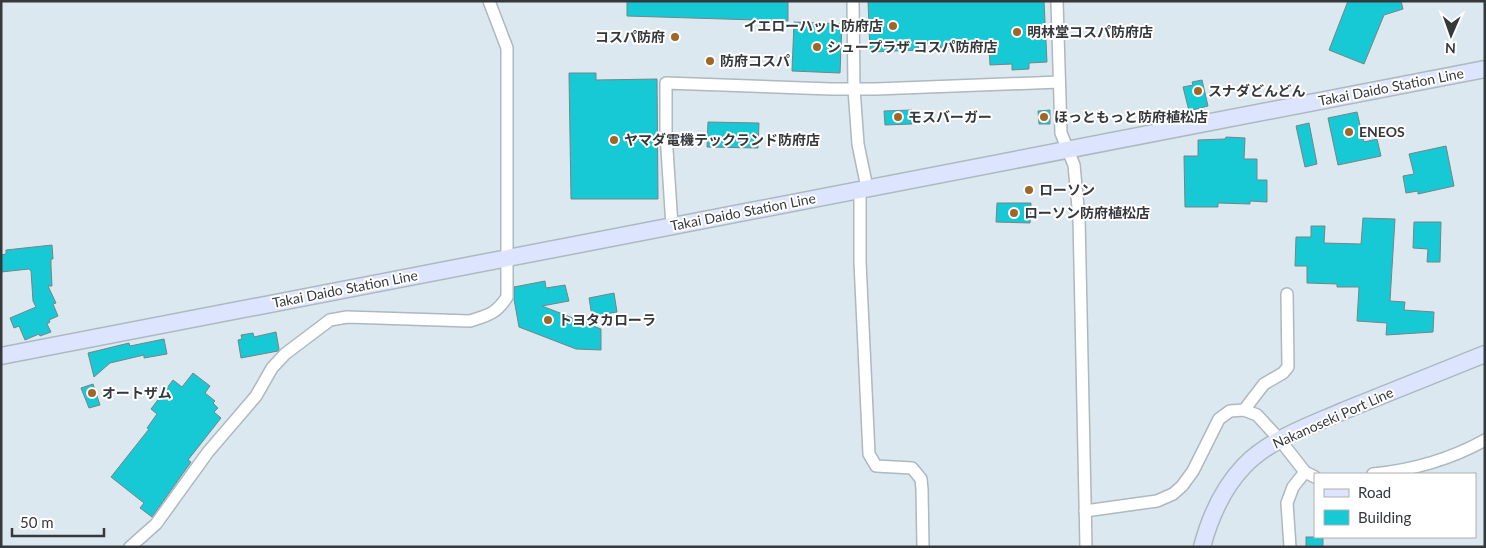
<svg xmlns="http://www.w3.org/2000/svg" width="1486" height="548" font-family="Lato,'Noto Sans JP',sans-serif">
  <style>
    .building { fill: #16c9d5; stroke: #768485 }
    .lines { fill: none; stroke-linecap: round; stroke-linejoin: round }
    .street-casing { stroke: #adb8bf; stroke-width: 14 }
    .secondary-casing { stroke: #adb8bf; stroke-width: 19 }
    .street { stroke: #fff; stroke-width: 11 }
    .secondary { stroke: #dde4fe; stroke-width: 16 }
    .poi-dot { fill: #a06626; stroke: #fff; stroke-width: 2 }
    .labels { text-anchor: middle; stroke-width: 4; stroke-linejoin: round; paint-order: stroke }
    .poi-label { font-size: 14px; font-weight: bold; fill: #35393c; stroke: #fff; text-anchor: start }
    .street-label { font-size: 14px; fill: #35393c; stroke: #fff }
  </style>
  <rect width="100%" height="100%" fill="#dce8ef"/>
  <!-- building -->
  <g class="building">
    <polygon points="627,1 788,1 788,21 627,16"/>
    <polygon points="868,1 1044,1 1047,62 1029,63 1029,69 1012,70 1012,64 990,65 989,45 940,48 940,43 918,45 919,50 870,52"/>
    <polygon points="1348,1 1401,1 1403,9 1384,15 1364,64 1329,50"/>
    <polygon points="794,22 842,24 840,73 792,71"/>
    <polygon points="569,73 596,73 596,80 657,79 658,199 571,199"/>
    <polygon points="1202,80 1208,106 1189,111 1183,87 1193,85 1192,82"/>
    <polygon points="912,110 912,124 885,125 884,111"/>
    <polygon points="1050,110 1050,124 1039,124 1038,111"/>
    <polygon points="1357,112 1364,142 1377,139 1381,156 1338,165 1328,118"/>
    <polygon points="708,122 759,123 758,148 707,147"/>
    <polygon points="1309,123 1317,164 1305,167 1296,126"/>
    <polygon points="1226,137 1245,138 1244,159 1257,159 1257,180 1267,180 1267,202 1250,201 1250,204 1218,203 1218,207 1185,207 1184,156 1198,156 1198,140 1225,139"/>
    <polygon points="1446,146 1454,186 1418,194 1418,191 1406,193 1403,176 1414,174 1409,154"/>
    <polygon points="997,203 1031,203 1030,223 996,222"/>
    <polygon points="1363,218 1395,219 1390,301 1405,302 1404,310 1434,312 1433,332 1386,335 1387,323 1357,321 1359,287 1337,287 1337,284 1307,283 1307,266 1295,266 1296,237 1311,237 1311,226 1325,226 1324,243 1361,244"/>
    <polygon points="1414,222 1441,222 1440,262 1427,262 1428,249 1413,248"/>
    <polygon points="52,245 53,259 51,259 51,266 52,286 48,286 56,303 53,304 58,316 49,320 50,322 47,324 51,332 40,336 39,334 25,340 19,326 14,328 10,318 36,307 33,301 31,271 29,269 1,272 1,255 6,254 6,250"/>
    <polygon points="545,281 546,288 565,285 569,301 542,306 601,329 601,350 576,349 519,327 514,299 514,287"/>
    <polygon points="614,293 617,312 592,316 589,298"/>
    <polygon points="276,332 279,349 278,351 241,358 238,340 242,339 241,335 253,333 254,337"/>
    <polygon points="164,339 167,354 144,358 144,355 110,363 94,377 88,353 129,343 130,346"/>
    <polygon points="193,373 210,386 205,393 215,401 213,403 218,408 214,412 221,418 188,460 191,462 152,517 140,508 144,503 111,477 149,429 147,428 157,414 151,409 173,380 182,387"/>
    <polygon points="93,384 100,405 89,408 81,388"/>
    <rect x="1306" y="537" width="17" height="10"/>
  </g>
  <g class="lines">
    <defs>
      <g id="street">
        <polyline points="853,1 854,89 858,144 867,188"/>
        <polyline points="1057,1 1061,133 1074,165 1079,218 1086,547"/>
        <polyline points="860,190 860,262 869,454 876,466 912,468 921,479 922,489 923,547"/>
        <polyline points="672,226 666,134 666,83 831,89 876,89 1059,82"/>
        <polyline points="1244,410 1264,384 1283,373 1288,367 1287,294"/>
        <path d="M1373,474C1412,470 1451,459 1485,440"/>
        <polyline points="1085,511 1157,501 1173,494 1182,486 1193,471 1219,419 1230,411 1244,410 1257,415 1280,440 1305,472 1315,477"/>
        <path d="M130,547L156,524L208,452L256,396L272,368L285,354L330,320L347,317L470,321C488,315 496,314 507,297V48L489,1"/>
        <polyline points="1290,547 1287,503 1293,487 1305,472"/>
      </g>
      <g id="secondary">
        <polyline points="1,356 1485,69"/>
        <path d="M1202,547C1210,517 1222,489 1244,466C1270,439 1309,426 1343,411C1390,392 1437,373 1485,354"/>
      </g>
    </defs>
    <!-- street casing -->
    <use href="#street" class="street-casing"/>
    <!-- secondary casing -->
    <use href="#secondary" class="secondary-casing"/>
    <!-- street -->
    <use href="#street" class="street"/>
    <!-- secondary -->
    <use href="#secondary" class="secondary"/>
  </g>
  <!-- markers -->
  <g class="poi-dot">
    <circle cx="893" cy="26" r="5"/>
    <circle cx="1017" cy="32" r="5"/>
    <circle cx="675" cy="37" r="5"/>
    <circle cx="817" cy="47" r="5"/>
    <circle cx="710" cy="61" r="5"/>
    <circle cx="1198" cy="91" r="5"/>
    <circle cx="898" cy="117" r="5"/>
    <circle cx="1044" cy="117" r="5"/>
    <circle cx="1349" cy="132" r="5"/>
    <circle cx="614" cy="140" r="5"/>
    <circle cx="1029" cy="190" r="5"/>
    <circle cx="1014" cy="213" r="5"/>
    <circle cx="548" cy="320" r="5"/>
    <circle cx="92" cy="393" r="5"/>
  </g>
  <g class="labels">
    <!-- poi labels -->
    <g class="poi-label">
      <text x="883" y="31" text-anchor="end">イエローハット防府店</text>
      <text x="1027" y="37">明林堂コスパ防府店</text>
      <text x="665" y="42" text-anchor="end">コスパ防府</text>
      <text x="827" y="52">シュープラザ コスパ防府店</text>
      <text x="720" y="66">防府コスパ</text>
      <text x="1208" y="96">スナダどんどん</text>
      <text x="908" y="122">モスバーガー</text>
      <text x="1054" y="122">ほっともっと防府植松店</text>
      <text x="1359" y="137">ENEOS</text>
      <text x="624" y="145">ヤマダ電機テックランド防府店</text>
      <text x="1039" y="195">ローソン</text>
      <text x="1024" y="218">ローソン防府植松店</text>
      <text x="558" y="325">トヨタカローラ</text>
      <text x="102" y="398">オートザム</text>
    </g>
    <!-- street labels -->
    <g class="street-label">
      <text transform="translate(1391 87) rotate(-11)" y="5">Takai Daido Station Line</text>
      <text transform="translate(743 212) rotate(-11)" y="5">Takai Daido Station Line</text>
      <text transform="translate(345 289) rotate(-11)" y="5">Takai Daido Station Line</text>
      <text transform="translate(1333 418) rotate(-24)" y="5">Nakanoseki Port Line</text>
    </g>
  </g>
  <!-- border -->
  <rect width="1486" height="548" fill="none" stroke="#35393c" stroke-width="5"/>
  <!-- legend -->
  <rect x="1314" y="473" width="162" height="65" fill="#ffffff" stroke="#aeb0b1"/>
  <rect x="1324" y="489" width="25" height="8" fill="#dde4fe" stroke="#aeb0b1"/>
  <text x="1358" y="498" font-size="15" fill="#35393c">Road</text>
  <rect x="1324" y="510" width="25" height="15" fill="#16c9d5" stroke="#aeb0b1"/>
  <text x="1358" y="523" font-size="15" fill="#35393c">Building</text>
  <!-- north arrow -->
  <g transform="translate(1451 35) rotate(182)" stroke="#ffffff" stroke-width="4" paint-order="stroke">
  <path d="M0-4L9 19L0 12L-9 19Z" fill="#35393c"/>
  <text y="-8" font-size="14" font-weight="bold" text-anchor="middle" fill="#35393c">N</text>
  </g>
  <!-- scale -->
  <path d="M12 528v8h92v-8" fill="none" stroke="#35393c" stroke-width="2.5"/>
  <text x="20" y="528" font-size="15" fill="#35393c" stroke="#ffffff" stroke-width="4" paint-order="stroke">50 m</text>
</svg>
